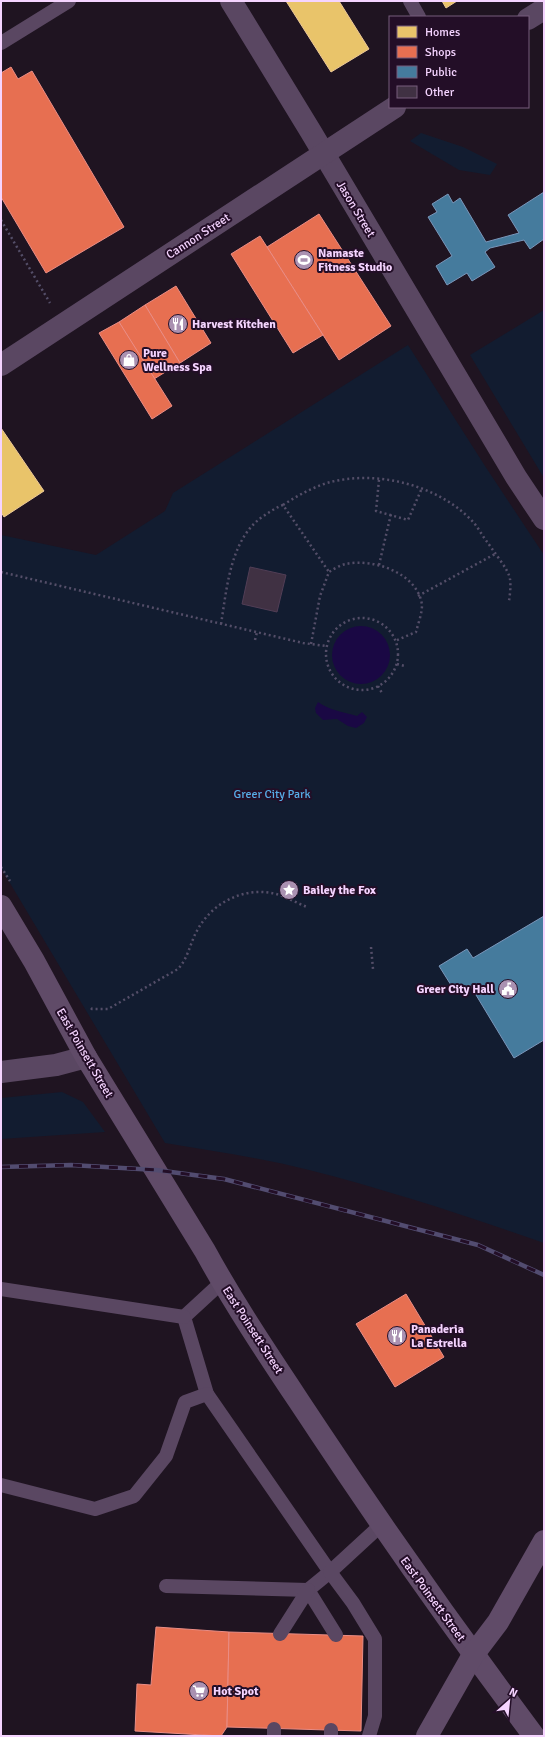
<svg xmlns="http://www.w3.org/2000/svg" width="545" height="1737" font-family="Signika,sans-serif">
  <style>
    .green { fill: #121c30 }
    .water { fill: #1a0844 }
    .homes { fill: #e9c46a; stroke: #edc997 }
    .shops { fill: #e76f51; stroke: #eb8d85 }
    .public { fill: #457b9d; stroke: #7a96ba }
    .building { fill: #403143; stroke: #513e56 }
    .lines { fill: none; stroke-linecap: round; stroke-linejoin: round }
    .path { stroke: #544e68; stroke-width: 2.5; stroke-dasharray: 2 3; stroke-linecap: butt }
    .lane { stroke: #5a4762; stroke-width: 14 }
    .street { stroke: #5a4762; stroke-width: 22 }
    .secondary { stroke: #604b68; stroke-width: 22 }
    .rail-casing { stroke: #524c70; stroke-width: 4.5 }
    .rail { stroke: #230e27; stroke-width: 3; stroke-dasharray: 9; stroke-linecap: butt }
    .labels { text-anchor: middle; stroke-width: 4; stroke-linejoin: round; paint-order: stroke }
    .street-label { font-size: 12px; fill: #f5d4ff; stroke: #230e27 }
    .poi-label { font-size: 12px; font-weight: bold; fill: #f5d4ff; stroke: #230e27; text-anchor: start }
    .park-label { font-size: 12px; fill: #57ade8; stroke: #230e27 }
  </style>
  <rect width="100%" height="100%" fill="#1f1421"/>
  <!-- green -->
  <g class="green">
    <polygon points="421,133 463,147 497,164 490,175 459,170 410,141"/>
    <polygon points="544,310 544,478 470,355"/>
    <path d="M408,345L485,466L544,555V1243C467,1216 388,1190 309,1170C262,1158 213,1151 165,1143L1,868V535L96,555L165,511L173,493Z"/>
    <polygon points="62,1092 83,1102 105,1132 1,1139 1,1098"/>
  </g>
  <!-- water -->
  <g class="water">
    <circle cx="361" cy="655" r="29"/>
    <path d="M318,702C329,710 343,712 357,716L362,712L367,717L364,723L356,728L348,726L337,719L323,720L316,713L315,708Z"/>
  </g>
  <!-- homes -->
  <g class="homes">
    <polygon points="286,1 339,1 369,49 331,72"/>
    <polygon points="442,1 457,1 446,8"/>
    <polygon points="1,428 44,491 4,517 1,512"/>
  </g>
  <!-- shops -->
  <g class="shops">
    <polygon points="11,67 18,79 32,71 124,227 46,273 1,197 1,73"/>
    <polygon points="319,214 391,326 339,360 267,247"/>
    <polygon points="260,236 323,335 293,353 231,254"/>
    <polygon points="176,286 211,343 180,363 145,305"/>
    <polygon points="145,305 180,363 154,379 119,322"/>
    <polygon points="119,322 172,406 152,419 99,333"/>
    <polygon points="406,1294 444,1357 395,1387 356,1324"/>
    <polygon points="156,1627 229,1632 227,1727 221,1736 135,1731 137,1684 151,1685"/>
    <polygon points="229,1632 363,1636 361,1731 227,1727"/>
  </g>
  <!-- public -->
  <g class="public">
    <polygon points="544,192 544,239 530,249 524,240 490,248 485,252 495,267 472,281 467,273 447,285 436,266 452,256 428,217 437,212 432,204 448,194 453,203 460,198 486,242 519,233 508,215"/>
    <polygon points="544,916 544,1040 514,1058 470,985 456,993 439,966 467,949 473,958"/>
  </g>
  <!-- building -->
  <polygon class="building" points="250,567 286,575 277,612 242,604"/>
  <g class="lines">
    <!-- path -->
    <g class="path">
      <polyline points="1,220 50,303"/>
      <polyline points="379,480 376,511 408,520 422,488"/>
      <path d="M283,505C297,496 311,488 327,483C376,469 440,485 474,523C479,529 483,537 488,543C493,551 509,570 510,579C511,586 510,594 509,601"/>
      <polyline points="379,565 391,514"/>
      <polyline points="1,572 303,643 326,646"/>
      <polyline points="418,596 495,554"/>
      <circle cx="362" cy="654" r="36"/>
      <path d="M221,624C227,588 230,540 262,517C268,513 274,509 280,506L283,505L329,572"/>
      <polyline points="255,640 257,632"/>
      <path d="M311,644L320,596L329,572C334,569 340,565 346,564C373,558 418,573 422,605C422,614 418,624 416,632L395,641"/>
      <polyline points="397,664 405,666"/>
      <polyline points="378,686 382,693"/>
      <polyline points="1,867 10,881"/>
      <polyline points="371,947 373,969"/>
      <path d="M91,1008L92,1009H108L178,969C189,957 190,942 198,929C213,902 245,886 276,894C286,897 297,903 307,907"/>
    </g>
    <!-- lane -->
    <g class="lane">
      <polyline points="410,1 419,17"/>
      <polyline points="1,43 69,1"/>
      <polyline points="222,1282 184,1317 207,1394 330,1572 308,1590 336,1635"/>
      <polyline points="1,1289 184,1317"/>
      <polyline points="1,1485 95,1509 134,1496 166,1456 185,1402 207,1394"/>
      <polyline points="166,1586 308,1590"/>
      <polyline points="280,1634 308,1590"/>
      <polyline points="331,1730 331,1736"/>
      <polyline points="274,1736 274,1729"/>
      <polyline points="369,1736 375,1716 375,1639 353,1603 330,1572 381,1525"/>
    </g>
    <!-- street -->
    <g class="street">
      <polyline points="231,1 311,132 516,477 544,519"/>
      <polyline points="528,19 544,9"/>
      <polyline points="1,365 395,107"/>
      <polyline points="1,1072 56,1065 86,1057"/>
    </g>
    <!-- secondary -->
    <g class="secondary">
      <path d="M1,906L34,961L86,1057L205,1251C239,1313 279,1371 318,1430C387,1534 459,1636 534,1736"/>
      <polyline points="427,1736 473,1655 498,1622 544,1541"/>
    </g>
    <defs>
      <polyline id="rail" points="1,1167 71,1165 156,1170 224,1179 478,1245 544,1275"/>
    </defs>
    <!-- rail casing -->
    <use href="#rail" class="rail-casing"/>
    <!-- rail -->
    <use href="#rail" class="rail"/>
  </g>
  <!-- icons -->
  <defs>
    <symbol id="stadium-disc" viewBox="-11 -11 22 22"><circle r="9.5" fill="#aa91b1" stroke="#230e27"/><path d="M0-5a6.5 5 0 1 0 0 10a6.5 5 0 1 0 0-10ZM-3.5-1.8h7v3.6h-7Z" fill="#fff"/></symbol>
    <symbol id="restaurant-disc" viewBox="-11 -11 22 22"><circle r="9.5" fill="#aa91b1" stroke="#230e27"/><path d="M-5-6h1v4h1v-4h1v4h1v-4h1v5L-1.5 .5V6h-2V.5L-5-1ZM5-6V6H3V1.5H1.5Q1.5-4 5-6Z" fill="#fff"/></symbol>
    <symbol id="shop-disc" viewBox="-11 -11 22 22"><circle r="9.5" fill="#aa91b1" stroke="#230e27"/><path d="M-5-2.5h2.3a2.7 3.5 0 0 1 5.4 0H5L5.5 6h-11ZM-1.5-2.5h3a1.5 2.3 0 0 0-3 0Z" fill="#fff"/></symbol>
    <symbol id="sight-disc" viewBox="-11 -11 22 22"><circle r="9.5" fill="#aa91b1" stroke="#230e27"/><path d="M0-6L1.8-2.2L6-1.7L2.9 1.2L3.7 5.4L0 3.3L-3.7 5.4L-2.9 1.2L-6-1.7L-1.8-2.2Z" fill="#fff"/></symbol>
    <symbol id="civic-disc" viewBox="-11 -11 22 22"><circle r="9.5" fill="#aa91b1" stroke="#230e27"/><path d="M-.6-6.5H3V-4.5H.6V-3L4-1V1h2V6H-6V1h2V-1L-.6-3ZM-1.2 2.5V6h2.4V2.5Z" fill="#fff"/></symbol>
    <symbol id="supermarket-disc" viewBox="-11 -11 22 22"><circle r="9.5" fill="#aa91b1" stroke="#230e27"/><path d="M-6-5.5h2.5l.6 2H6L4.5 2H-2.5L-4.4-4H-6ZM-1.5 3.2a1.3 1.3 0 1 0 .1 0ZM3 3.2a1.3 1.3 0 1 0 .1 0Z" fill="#fff"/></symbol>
  </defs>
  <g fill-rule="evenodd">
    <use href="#stadium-disc" x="293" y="249" width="22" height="22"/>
    <use href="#restaurant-disc" x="167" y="313" width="22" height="22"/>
    <use href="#shop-disc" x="118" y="349" width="22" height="22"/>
    <use href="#sight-disc" x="278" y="879" width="22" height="22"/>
    <use href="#civic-disc" x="497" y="978" width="22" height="22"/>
    <use href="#restaurant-disc" x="386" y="1325" width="22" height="22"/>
    <use href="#supermarket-disc" x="188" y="1680" width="22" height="22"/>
  </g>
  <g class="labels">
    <!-- street labels -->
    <g class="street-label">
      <text transform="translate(356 209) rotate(59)" y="4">Jason Street</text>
      <text transform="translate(198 236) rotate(-33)" y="4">Cannon Street</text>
      <text transform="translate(85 1053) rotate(60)" y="4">East Poinsett Street</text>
      <text transform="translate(253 1330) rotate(57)" y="4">East Poinsett Street</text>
      <text transform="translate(433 1599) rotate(54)" y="4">East Poinsett Street</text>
    </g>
    <!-- poi labels -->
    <g class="poi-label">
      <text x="318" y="257">Namaste<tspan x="318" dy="14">Fitness Studio</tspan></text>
      <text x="192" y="328">Harvest Kitchen</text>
      <text x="143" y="357">Pure<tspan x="143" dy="14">Wellness Spa</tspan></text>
      <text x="303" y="894">Bailey the Fox</text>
      <text x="494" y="993" text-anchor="end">Greer City Hall</text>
      <text x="411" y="1333">Panaderia<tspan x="411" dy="14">La Estrella</tspan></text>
      <text x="213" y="1695">Hot Spot</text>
    </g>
    <!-- park labels -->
    <g class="park-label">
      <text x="272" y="798">Greer City Park</text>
    </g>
  </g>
  <!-- border -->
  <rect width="545" height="1737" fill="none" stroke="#f5d4ff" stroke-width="4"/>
  <!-- legend -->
  <rect x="389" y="16" width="140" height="92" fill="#230e27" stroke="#775d7d"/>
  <rect x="397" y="26" width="20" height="12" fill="#e9c46a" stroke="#775d7d"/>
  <text x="425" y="36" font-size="12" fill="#f5d4ff">Homes</text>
  <rect x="397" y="46" width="20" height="12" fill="#e76f51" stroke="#775d7d"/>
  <text x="425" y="56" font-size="12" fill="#f5d4ff">Shops</text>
  <rect x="397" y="66" width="20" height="12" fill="#457b9d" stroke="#775d7d"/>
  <text x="425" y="76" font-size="12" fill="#f5d4ff">Public</text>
  <rect x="397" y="86" width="20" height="12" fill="#403143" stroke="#775d7d"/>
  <text x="425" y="96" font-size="12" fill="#f5d4ff">Other</text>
  <!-- north arrow -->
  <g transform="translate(509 1701) rotate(27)" stroke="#230e27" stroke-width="3" paint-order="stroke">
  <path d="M0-3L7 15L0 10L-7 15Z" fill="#f5d4ff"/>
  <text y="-6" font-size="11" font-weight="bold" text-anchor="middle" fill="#f5d4ff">N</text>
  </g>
</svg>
